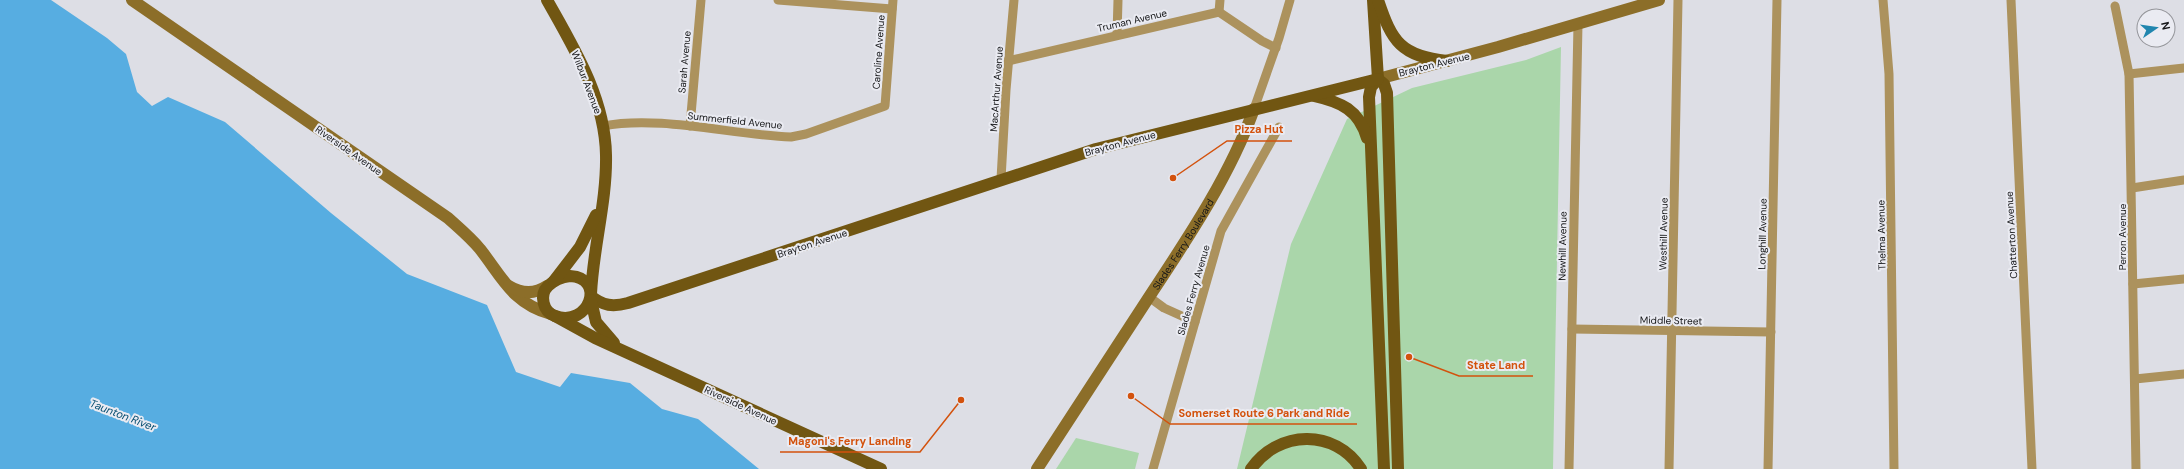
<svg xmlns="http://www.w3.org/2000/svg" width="2184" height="469" font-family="'DM Sans',sans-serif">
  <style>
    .green { fill: #aad6aa }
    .water { fill: #57ade1 }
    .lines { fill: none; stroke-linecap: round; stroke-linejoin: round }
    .street { stroke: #ac925d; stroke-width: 9 }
    .secondary { stroke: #8c6e29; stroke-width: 12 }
    .primary { stroke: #715612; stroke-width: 12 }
    .labels { text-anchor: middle; stroke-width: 4; stroke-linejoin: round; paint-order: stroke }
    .street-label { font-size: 10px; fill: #141517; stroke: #eaebf2 }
    .water-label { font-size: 11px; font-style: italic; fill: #054d70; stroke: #eaebf2 }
    .leader { fill: none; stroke: #d3520d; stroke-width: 1.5 }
    .callout-dot { fill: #d3520d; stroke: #eaebf2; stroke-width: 1.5 }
    .callout-label { font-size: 11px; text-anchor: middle; font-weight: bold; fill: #d3520d; stroke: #eaebf2; stroke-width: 4; stroke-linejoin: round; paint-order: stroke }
  </style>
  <rect width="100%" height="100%" fill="#dddee5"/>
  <!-- green -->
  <g class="green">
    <polygon points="1561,47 1553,469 1237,469 1291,244 1347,119 1412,88 1526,60"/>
    <polygon points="1076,438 1139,453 1135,469 1056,469"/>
  </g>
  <!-- water -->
  <polygon class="water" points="0,0 51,0 107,38 126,54 137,92 152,106 168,97 225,122 331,213 407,274 487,305 516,372 560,387 571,373 630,383 662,409 698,419 759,469 0,469"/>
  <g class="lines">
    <!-- street -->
    <g class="street">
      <polyline points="778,0 892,9"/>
      <polyline points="1883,0 1889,74 1894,469"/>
      <polyline points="2011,0 2032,469"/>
      <polyline points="2115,6 2129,74 2136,469"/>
      <polyline points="1219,12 1220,0"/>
      <polyline points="1117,35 1118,0"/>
      <polyline points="1008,61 1219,12 1262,41 1276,48"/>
      <polyline points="2129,74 2184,68"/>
      <polyline points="1254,109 1279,38 1290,0"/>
      <path d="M603,126C660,115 732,135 791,137L806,134L885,106L893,0"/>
      <polyline points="690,126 701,0"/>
      <polyline points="1001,179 1006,90 1014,0"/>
      <polyline points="2132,188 2184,180"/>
      <polyline points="2133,284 2184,279"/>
      <polyline points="1149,297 1164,308 1195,322"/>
      <polyline points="1572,329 1771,332"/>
      <polyline points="2135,379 2184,374"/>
      <polyline points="1153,469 1221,231 1279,127"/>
      <polyline points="1569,469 1578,24"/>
      <polyline points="1669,469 1678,0"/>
      <polyline points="1768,469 1777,0"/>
    </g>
    <!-- secondary -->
    <g class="secondary">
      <path d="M132,0L448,218C459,228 470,237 480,249C502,277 513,304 551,314"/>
      <polyline points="1378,79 1498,47 1659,0"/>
      <path d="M509,286C522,294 535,294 547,286"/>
      <path id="s1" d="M1037,469C1075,411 1113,352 1151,294C1190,235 1230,175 1254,109"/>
    </g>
    <!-- primary -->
    <g class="primary">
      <path d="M547,0C574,48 605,98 606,155C607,201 593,248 591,294"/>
      <polyline points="1373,0 1378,79"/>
      <path d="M1378,0C1392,42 1401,56 1447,61"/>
      <polyline points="1378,79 1384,84 1387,93 1398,469"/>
      <polyline points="1378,79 1371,87 1369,97 1384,469"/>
      <path d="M1314,96C1341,102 1359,110 1367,138"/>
      <path d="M570,276C607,278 589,328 555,316C543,312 539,295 548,286C554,280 562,277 570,276Z"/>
      <polyline points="554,281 580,247 596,215"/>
      <path d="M591,296C603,306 613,307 628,303L1096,149L1378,79"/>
      <polyline points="591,300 596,322 614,343"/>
      <polyline points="555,316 595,338 881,469"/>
      <path d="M1251,469C1278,430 1335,428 1361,469"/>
    </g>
  </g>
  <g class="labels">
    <!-- street labels -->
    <g class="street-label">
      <text transform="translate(1132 20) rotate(-13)" y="4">Truman Avenue</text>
      <text transform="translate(878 52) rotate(-86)" y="4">Caroline Avenue</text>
      <text transform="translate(684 62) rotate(-85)" y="4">Sarah Avenue</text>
      <text transform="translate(1434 64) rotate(-14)" y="4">Brayton Avenue</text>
      <text transform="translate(587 82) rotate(69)" y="4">Wilbur Avenue</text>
      <text transform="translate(996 89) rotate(-86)" y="4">MacArthur Avenue</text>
      <text transform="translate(735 120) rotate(6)" y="4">Summerfield Avenue</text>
      <text transform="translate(1120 143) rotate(-15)" y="4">Brayton Avenue</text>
      <text transform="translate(349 150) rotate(35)" y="4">Riverside Avenue</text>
      <text transform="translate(1663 234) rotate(-89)" y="4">Westhill Avenue</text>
      <text transform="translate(1762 234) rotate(-89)" y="4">Longhill Avenue</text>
      <text transform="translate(1881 235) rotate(-91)" y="4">Thelma Avenue</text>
      <text transform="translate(2011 235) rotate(-93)" y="4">Chatterton Avenue</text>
      <text transform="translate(2122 237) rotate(-90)" y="4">Perron Avenue</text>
      <text transform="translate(812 243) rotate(-18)" y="4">Brayton Avenue</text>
      <text dy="4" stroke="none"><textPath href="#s1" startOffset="268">Slades Ferry Boulevard</textPath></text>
      <text transform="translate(1562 246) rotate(-89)" y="4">Newhill Avenue</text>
      <text transform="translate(1193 290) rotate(-74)" y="4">Slades Ferry Avenue</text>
      <text transform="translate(1671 320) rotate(1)" y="4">Middle Street</text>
      <text transform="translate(741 405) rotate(25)" y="4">Riverside Avenue</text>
    </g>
    <!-- water labels -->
    <g class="water-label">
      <text transform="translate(123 415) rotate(21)" y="4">Taunton River</text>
    </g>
  </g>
  <!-- callouts -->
  <path class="leader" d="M1173 178L1227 141H1292M1409 357L1459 376H1533M1131 396L1170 424H1357M961 400L920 452H780"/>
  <g class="callout-dot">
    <circle cx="1173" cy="178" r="4"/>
    <circle cx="1409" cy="357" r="4"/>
    <circle cx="1131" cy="396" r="4"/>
    <circle cx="961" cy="400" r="4"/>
  </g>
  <g class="callout-label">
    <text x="1259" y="133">Pizza Hut</text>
    <text x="1496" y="369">State Land</text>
    <text x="1264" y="417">Somerset Route 6 Park and Ride</text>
    <text x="850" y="445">Magoni's Ferry Landing</text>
  </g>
  <!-- north arrow -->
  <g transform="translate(2156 28) rotate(77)"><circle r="19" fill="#eaebf2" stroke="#94959a"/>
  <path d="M0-3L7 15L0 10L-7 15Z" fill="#2086af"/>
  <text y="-6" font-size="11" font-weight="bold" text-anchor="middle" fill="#141517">N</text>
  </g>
</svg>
